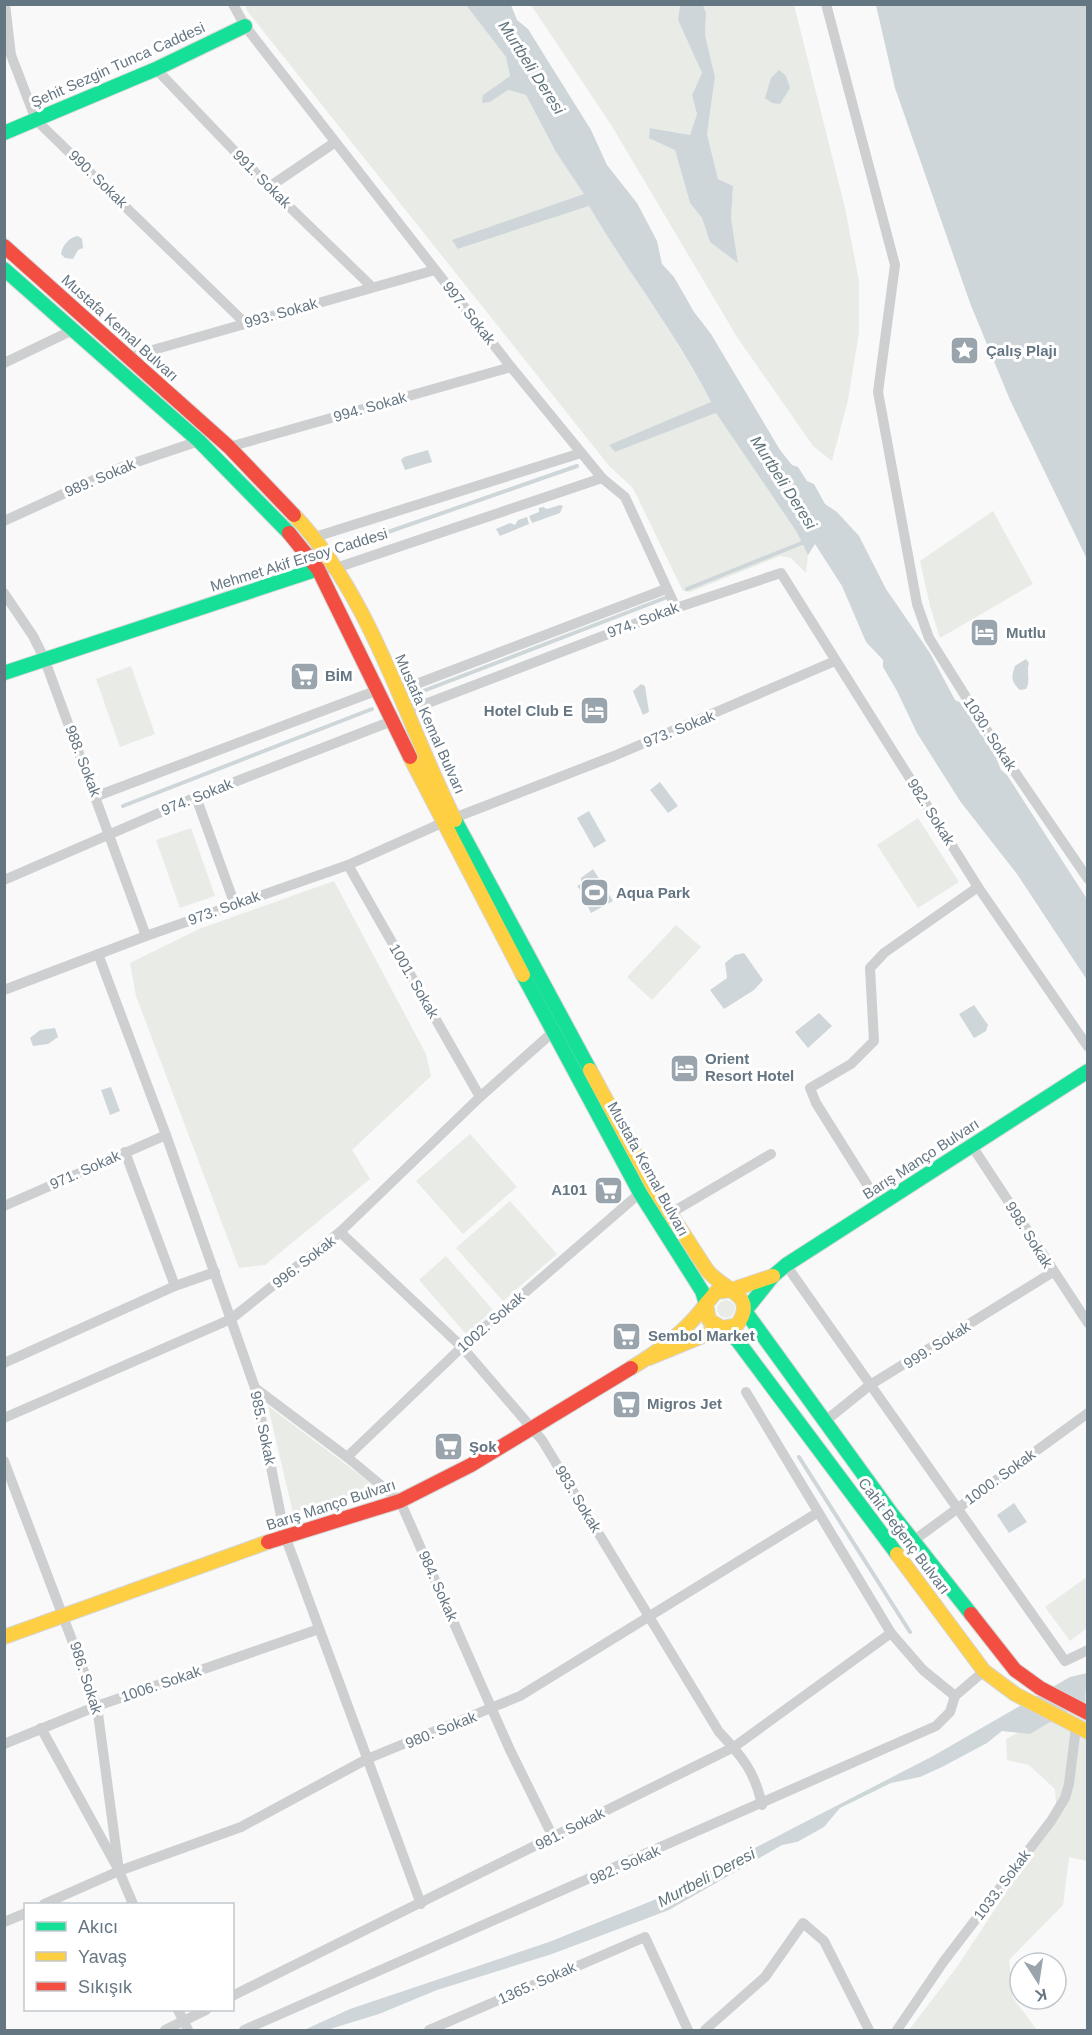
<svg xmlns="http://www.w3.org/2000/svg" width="1092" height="2035" font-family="Helvetica,sans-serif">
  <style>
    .green { fill: #e8ebe6 }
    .water { fill: #ced6d9 }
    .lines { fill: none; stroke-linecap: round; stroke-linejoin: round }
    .stream { stroke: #ced6d9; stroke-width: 4 }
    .fast-casing { stroke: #d5d6d7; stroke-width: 16 }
    .slow-casing { stroke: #d5d6d7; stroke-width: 16 }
    .jam-casing { stroke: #d5d6d7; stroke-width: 16 }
    .street { stroke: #cecfd0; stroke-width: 10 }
    .fast { stroke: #16e098; stroke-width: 14 }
    .slow { stroke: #ffcf43; stroke-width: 14 }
    .jam { stroke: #f24e42; stroke-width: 14 }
    .labels { text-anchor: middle; stroke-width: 6; stroke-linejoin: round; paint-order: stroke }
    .street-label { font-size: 15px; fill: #657683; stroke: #fff }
    .poi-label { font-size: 15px; font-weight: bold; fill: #657683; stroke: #fff; text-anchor: start }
    .water-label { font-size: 16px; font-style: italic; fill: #60757c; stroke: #fff }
  </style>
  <rect width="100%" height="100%" fill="#f9f9f9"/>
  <!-- green -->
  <g class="green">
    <path d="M245,5H466L506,57L510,76L483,95L490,102L508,90L526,95L556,152L585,194L453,240L459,249L589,206C628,273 676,334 711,403L609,445L615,452L716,413L796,531L808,555L806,573L791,558L780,556L690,592L683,591L633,488L610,467L248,12Z"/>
    <polygon points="531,5 680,5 678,20 702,73 692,95 697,114 690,135 651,128 675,150 690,203 702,218 710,242 738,262 731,218 733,186 718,179 707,134 715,77 705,35 706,13 703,5 794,5 845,208 859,281 859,332 848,400 832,461 813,446 737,337 610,123"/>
    <polygon points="993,511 1033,584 940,638 930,606 920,561"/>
    <polygon points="131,666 155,734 120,747 96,679"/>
    <polygon points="918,818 959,882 918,908 877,845"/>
    <polygon points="191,828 215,896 180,908 156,840"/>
    <polygon points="334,881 426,1054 431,1076 352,1150 370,1179 265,1265 239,1268 136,996 130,963 199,929"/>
    <polygon points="676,925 701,947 652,1000 627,977"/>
    <polygon points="470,1134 517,1187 463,1234 416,1181"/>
    <polygon points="510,1201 557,1254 503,1301 456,1248"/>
    <polygon points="446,1256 493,1310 466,1334 419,1280"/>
    <circle cx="726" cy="1309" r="9"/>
    <polygon points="268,1406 376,1487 293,1513"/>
    <polygon points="1087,1577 1087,1628 1070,1641 1045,1607"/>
    <polygon points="1087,1696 1087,1861 1069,1857 1063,1905 1009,1960 1013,1998 1037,2030 909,2030 957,1967 1057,1815 1055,1789 1029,1765 1007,1760 1006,1739"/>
  </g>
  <!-- water -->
  <g class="water">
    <path d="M466,5H511L517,20L528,29L591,130L607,165L637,203L657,241L662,264L674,277L694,312L711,334L780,450L792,465L798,467L807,481L814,484L825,504L837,512L859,536L886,589L930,653L955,700L961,703L996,757L1001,770L1007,775L1087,899V980L1017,874L960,801L917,733L897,691L883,667V660L866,642L842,586L815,544L808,555L796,531L716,413L615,452L609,445L711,402C676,333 628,273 589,206L458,249L452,240L584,194L556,152L526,95L508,90L490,102L482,103L483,95L510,76L506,57Z"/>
    <polygon points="680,5 703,5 706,13 705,35 715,77 707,134 718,179 733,186 731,218 738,263 710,242 702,218 690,203 675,150 649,138 650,128 690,135 697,114 692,95 702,73 678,20"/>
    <polygon points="876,5 1087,5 1087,559 1010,400 970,303 895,88"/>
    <polygon points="779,70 786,76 790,88 780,104 772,103 765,98 771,78"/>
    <path d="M78,236L82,239L83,248L78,250L73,259L65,258L61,254C62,246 69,237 78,236Z"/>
    <polygon points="428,450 432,462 405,470 401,460 404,457"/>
    <polygon points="560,505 563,506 560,513 532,523 529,516 539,512 539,508 543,507 547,509"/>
    <polygon points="527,517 529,524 500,536 496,529 510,523 515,525 518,520"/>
    <path d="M1026,659L1029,663C1026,672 1031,681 1026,689L1020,690C1011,682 1011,677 1015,666Z"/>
    <polygon points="641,684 645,686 649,712 643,715 633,691"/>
    <polygon points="660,782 678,806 668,813 650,790"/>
    <polygon points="589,811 606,841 594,848 577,818"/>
    <polygon points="593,869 613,901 591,913 586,903 587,899 577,886 581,884 581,878"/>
    <polygon points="744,953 763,980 754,990 724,1009 710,990 727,978 725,963 735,955"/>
    <polygon points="974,1005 988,1025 986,1031 974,1038 959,1014"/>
    <polygon points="819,1013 832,1026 808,1048 795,1032"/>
    <polygon points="55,1028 58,1037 48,1044 33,1046 30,1038 40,1030"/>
    <polygon points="111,1087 120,1111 110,1115 101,1090"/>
    <polygon points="1014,1503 1027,1522 1009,1533 997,1515"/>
    <polygon points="1087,1673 1085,1701 1030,1734 1002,1731 987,1743 942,1767 920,1777 891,1783 840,1808 824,1827 797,1842 782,1845 669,1910 552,1954 437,1990 379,2014 330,2029 304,2030 350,2009 549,1942 654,1900 933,1756 1070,1677"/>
  </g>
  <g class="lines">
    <!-- stream -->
    <g class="stream">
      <polyline points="348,546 577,466"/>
      <polyline points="687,589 802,543"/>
      <polyline points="418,693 665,598"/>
      <polyline points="123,806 372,709"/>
      <polyline points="799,1457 910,1632"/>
    </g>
    <defs>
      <g id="fast">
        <polyline points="4,133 156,69 245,26"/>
        <polyline points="4,269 199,441 289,533"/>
        <polyline points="4,673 318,569"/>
        <polyline points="455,820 590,1070"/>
        <polyline points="523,975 640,1193 702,1291 706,1304"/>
        <polyline points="745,1311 892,1514 971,1614"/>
        <polyline points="745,1311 773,1276 786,1265 1088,1071"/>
        <polyline points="722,1328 737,1340 897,1554"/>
      </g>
      <g id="slow">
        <path d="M294,515C372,597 405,721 455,820"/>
        <polyline points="410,757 523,975"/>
        <path d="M590,1070L655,1190L707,1270C723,1291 759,1294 737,1325L722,1328L709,1320L706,1304L716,1292L731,1290L773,1276"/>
        <polyline points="649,1358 722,1328"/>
        <path d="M631,1368C658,1352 688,1329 706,1304"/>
        <polyline points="897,1554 984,1671 1015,1694 1088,1732"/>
        <polyline points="4,1637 268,1542"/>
      </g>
      <g id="jam">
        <polyline points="4,246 229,447 294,515"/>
        <polyline points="289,533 318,569 410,757"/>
        <polyline points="268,1542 400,1501 471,1465 631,1368"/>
        <polyline points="971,1614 1015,1670 1040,1688 1088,1713"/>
      </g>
    </defs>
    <!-- fast casing -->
    <use href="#fast" class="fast-casing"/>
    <!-- slow casing -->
    <use href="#slow" class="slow-casing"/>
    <!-- jam casing -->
    <use href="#jam" class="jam-casing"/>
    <!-- street -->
    <g class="street">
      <polyline points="5,4 11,55 36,120 245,323"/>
      <polyline points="233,4 245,26 511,367 602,478 625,497 676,608"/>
      <polyline points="826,4 895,265 878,392 917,604 929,638 991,737 1088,879"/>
      <polyline points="156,69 269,187 371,286"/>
      <polyline points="269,187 334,143"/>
      <polyline points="128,357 435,270"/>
      <polyline points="4,363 73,330"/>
      <polyline points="229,447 511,367"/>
      <polyline points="581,453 315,537 318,569 336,568 602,478"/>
      <polyline points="4,521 122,467 199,441"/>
      <polyline points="4,593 33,636 44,658 146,936"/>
      <polyline points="398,691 666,589"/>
      <polyline points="407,711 676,608 781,573 978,887 1088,1047"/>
      <polyline points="97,796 378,690"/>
      <polyline points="196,797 235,905"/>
      <polyline points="454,818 614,756 835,661"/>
      <polyline points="348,865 480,1097"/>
      <polyline points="4,880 196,797 392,721"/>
      <polyline points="98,954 166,1135 255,1388 285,1536 421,1904"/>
      <polyline points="4,990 146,936 348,865 442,823"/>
      <polyline points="972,1146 1088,1323"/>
      <polyline points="125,1152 175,1286"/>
      <polyline points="880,1205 816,1103 810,1088 851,1064 874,1041 870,968 884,953 978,887"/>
      <polyline points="4,1206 166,1135"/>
      <polyline points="671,1213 771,1154"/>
      <path d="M340,1232L462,1347L542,1440L719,1732C742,1756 755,1772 762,1805"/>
      <polyline points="786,1265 1065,1661 1088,1650"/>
      <polyline points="4,1363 175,1286 215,1272"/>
      <polyline points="255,1388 347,1457 400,1501 510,1750 553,1837"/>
      <polyline points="746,1392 891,1633 923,1670 955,1696"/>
      <polyline points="4,1418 231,1319 340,1232 480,1097 553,1032"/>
      <polyline points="824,1422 870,1385 1053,1272"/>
      <polyline points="347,1457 462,1347 640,1193"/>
      <polyline points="4,1461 97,1706 119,1871 133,1904"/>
      <polyline points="913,1541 1088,1413"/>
      <polyline points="41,1728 116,1865"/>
      <polyline points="4,1744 97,1706 319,1629"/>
      <polyline points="44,1904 119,1871 241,1827 367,1759 520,1696 817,1513"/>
      <polyline points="4,1922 26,1913"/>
      <polyline points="232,1996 734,1747 891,1633"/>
      <polyline points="178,2010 188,2030"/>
      <polyline points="165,2030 206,2010"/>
      <polyline points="244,2030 936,1726 950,1712 955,1696 984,1671"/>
      <polyline points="429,2030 645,1937 688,2030"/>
      <polyline points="705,2030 765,1977 803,1923 824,1941 869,2030"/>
      <polyline points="897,2030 944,1961 1051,1821 1065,1798 1069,1784 1076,1727"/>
    </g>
    <!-- fast -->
    <use href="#fast" class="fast"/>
    <!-- slow -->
    <use href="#slow" class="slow"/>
    <!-- jam -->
    <use href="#jam" class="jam"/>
  </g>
  <!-- icons -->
  <defs>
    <symbol id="sight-square" viewBox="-11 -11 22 22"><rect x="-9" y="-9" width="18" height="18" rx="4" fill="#99a4ac" stroke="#fff"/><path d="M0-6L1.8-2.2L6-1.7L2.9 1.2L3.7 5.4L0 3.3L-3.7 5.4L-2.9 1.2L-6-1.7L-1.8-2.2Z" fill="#fff"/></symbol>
    <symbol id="hotel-square" viewBox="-11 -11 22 22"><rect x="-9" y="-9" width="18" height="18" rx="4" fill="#99a4ac" stroke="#fff"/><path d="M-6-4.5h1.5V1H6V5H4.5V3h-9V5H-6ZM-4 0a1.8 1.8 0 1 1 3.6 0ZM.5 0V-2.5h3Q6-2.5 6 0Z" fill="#fff"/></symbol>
    <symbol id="supermarket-square" viewBox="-11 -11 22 22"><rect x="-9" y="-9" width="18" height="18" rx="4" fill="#99a4ac" stroke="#fff"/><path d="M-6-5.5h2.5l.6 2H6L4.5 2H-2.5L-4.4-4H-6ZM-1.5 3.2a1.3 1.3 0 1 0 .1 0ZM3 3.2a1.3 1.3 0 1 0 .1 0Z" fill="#fff"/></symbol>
    <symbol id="stadium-square" viewBox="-11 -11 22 22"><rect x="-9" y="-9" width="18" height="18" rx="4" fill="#99a4ac" stroke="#fff"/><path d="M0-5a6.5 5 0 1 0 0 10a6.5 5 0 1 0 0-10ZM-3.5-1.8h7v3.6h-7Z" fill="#fff"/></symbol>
  </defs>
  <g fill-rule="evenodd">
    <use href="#sight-square" x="948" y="334" width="33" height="33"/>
    <use href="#hotel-square" x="968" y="616" width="33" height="33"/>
    <use href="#supermarket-square" x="288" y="660" width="33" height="33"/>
    <use href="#hotel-square" x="578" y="694" width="33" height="33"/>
    <use href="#stadium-square" x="578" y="876" width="33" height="33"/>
    <use href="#hotel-square" x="668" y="1052" width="33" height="33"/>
    <use href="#supermarket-square" x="592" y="1174" width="33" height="33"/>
    <use href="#supermarket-square" x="610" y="1320" width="33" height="33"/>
    <use href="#supermarket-square" x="610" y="1388" width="33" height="33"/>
    <use href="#supermarket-square" x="432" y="1430" width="33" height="33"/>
  </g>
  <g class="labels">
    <!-- street labels -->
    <g class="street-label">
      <text transform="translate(118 65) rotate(-24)" y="5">Şehit Sezgin Tunca Caddesi</text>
      <text transform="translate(98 179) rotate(44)" y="5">990. Sokak</text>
      <text transform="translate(262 179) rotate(45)" y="5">991. Sokak</text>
      <text transform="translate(281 313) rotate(-16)" y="5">993. Sokak</text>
      <text transform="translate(469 313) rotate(52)" y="5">997. Sokak</text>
      <text transform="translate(120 328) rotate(42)" y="5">Mustafa Kemal Bulvarı</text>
      <text transform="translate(370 407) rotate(-16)" y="5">994. Sokak</text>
      <text transform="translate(100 478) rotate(-23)" y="5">989. Sokak</text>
      <text transform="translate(299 560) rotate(-17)" y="5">Mehmet Akif Ersoy Caddesi</text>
      <text transform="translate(643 620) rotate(-21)" y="5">974. Sokak</text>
      <text transform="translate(430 724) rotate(66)" y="5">Mustafa Kemal Bulvarı</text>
      <text transform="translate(679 729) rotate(-22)" y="5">973. Sokak</text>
      <text transform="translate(990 734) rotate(57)" y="5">1030. Sokak</text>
      <text transform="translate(83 761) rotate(69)" y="5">988. Sokak</text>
      <text transform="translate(197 797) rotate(-22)" y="5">974. Sokak</text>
      <text transform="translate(931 812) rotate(58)" y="5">982. Sokak</text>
      <text transform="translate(224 908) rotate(-20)" y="5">973. Sokak</text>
      <text transform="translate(414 981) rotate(60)" y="5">1001. Sokak</text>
      <text transform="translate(921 1159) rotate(-33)" y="5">Barış Manço Bulvarı</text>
      <text transform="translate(648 1169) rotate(61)" y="5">Mustafa Kemal Bulvarı</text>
      <text transform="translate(85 1170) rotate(-24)" y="5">971. Sokak</text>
      <text transform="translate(1029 1235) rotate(58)" y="5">998. Sokak</text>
      <text transform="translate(304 1262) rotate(-38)" y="5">996. Sokak</text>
      <text transform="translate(491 1322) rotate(-41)" y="5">1002. Sokak</text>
      <text transform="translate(937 1345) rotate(-32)" y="5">999. Sokak</text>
      <text transform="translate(263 1428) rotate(78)" y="5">985. Sokak</text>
      <text transform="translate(1000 1477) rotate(-36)" y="5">1000. Sokak</text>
      <text transform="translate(578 1499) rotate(59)" y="5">983. Sokak</text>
      <text transform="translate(331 1505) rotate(-18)" y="5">Barış Manço Bulvarı</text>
      <text transform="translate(904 1536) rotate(53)" y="5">Cahit Beğenç Bulvarı</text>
      <text transform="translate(438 1586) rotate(66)" y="5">984. Sokak</text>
      <text transform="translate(86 1678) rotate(72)" y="5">986. Sokak</text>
      <text transform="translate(161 1684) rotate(-19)" y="5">1006. Sokak</text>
      <text transform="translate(441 1730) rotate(-22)" y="5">980. Sokak</text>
      <text transform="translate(570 1829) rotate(-27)" y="5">981. Sokak</text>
      <text transform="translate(625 1865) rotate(-24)" y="5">982. Sokak</text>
      <text transform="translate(1002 1885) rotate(-53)" y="5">1033. Sokak</text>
      <text transform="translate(537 1983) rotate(-24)" y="5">1365. Sokak</text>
    </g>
    <!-- poi labels -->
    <g class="poi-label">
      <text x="986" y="356">Çalış Plajı</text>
      <text x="1006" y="638">Mutlu</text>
      <text x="325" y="681">BİM</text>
      <text x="573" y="716" text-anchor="end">Hotel Club E</text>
      <text x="616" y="898">Aqua Park</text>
      <text x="705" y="1064">Orient<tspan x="705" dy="17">Resort Hotel</tspan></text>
      <text x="587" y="1195" text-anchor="end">A101</text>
      <text x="648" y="1341">Sembol Market</text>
      <text x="647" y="1409">Migros Jet</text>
      <text x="469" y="1452">Şok</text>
    </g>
    <!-- water labels -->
    <g class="water-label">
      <text transform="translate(532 67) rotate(57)" y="6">Murtbeli Deresi</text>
      <text transform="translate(784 482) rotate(57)" y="6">Murtbeli Deresi</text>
      <text transform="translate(706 1877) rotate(-28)" y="6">Murtbeli Deresi</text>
    </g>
  </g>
  <!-- border -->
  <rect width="1092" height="2035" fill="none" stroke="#657683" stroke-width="12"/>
  <!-- legend -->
  <rect x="24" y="1903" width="210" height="108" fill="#ffffff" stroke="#c1c8cd" stroke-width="1.5"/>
  <rect x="36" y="1922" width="30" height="9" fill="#16e098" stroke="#c1c8cd" stroke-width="1.5"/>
  <text x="78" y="1933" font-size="18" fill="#657683">Akıcı</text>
  <rect x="36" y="1952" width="30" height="9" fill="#ffcf43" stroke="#c1c8cd" stroke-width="1.5"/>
  <text x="78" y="1963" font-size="18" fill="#657683">Yavaş</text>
  <rect x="36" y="1982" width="30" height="9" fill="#f24e42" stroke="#c1c8cd" stroke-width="1.5"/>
  <text x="78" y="1993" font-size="18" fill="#657683">Sıkışık</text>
  <!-- north arrow -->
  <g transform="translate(1038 1981) rotate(168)"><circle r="28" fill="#ffffff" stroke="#c1c8cd" stroke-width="1.5"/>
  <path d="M0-4.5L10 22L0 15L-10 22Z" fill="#99a4ac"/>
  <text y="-9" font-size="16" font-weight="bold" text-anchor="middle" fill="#657683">K</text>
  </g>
</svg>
